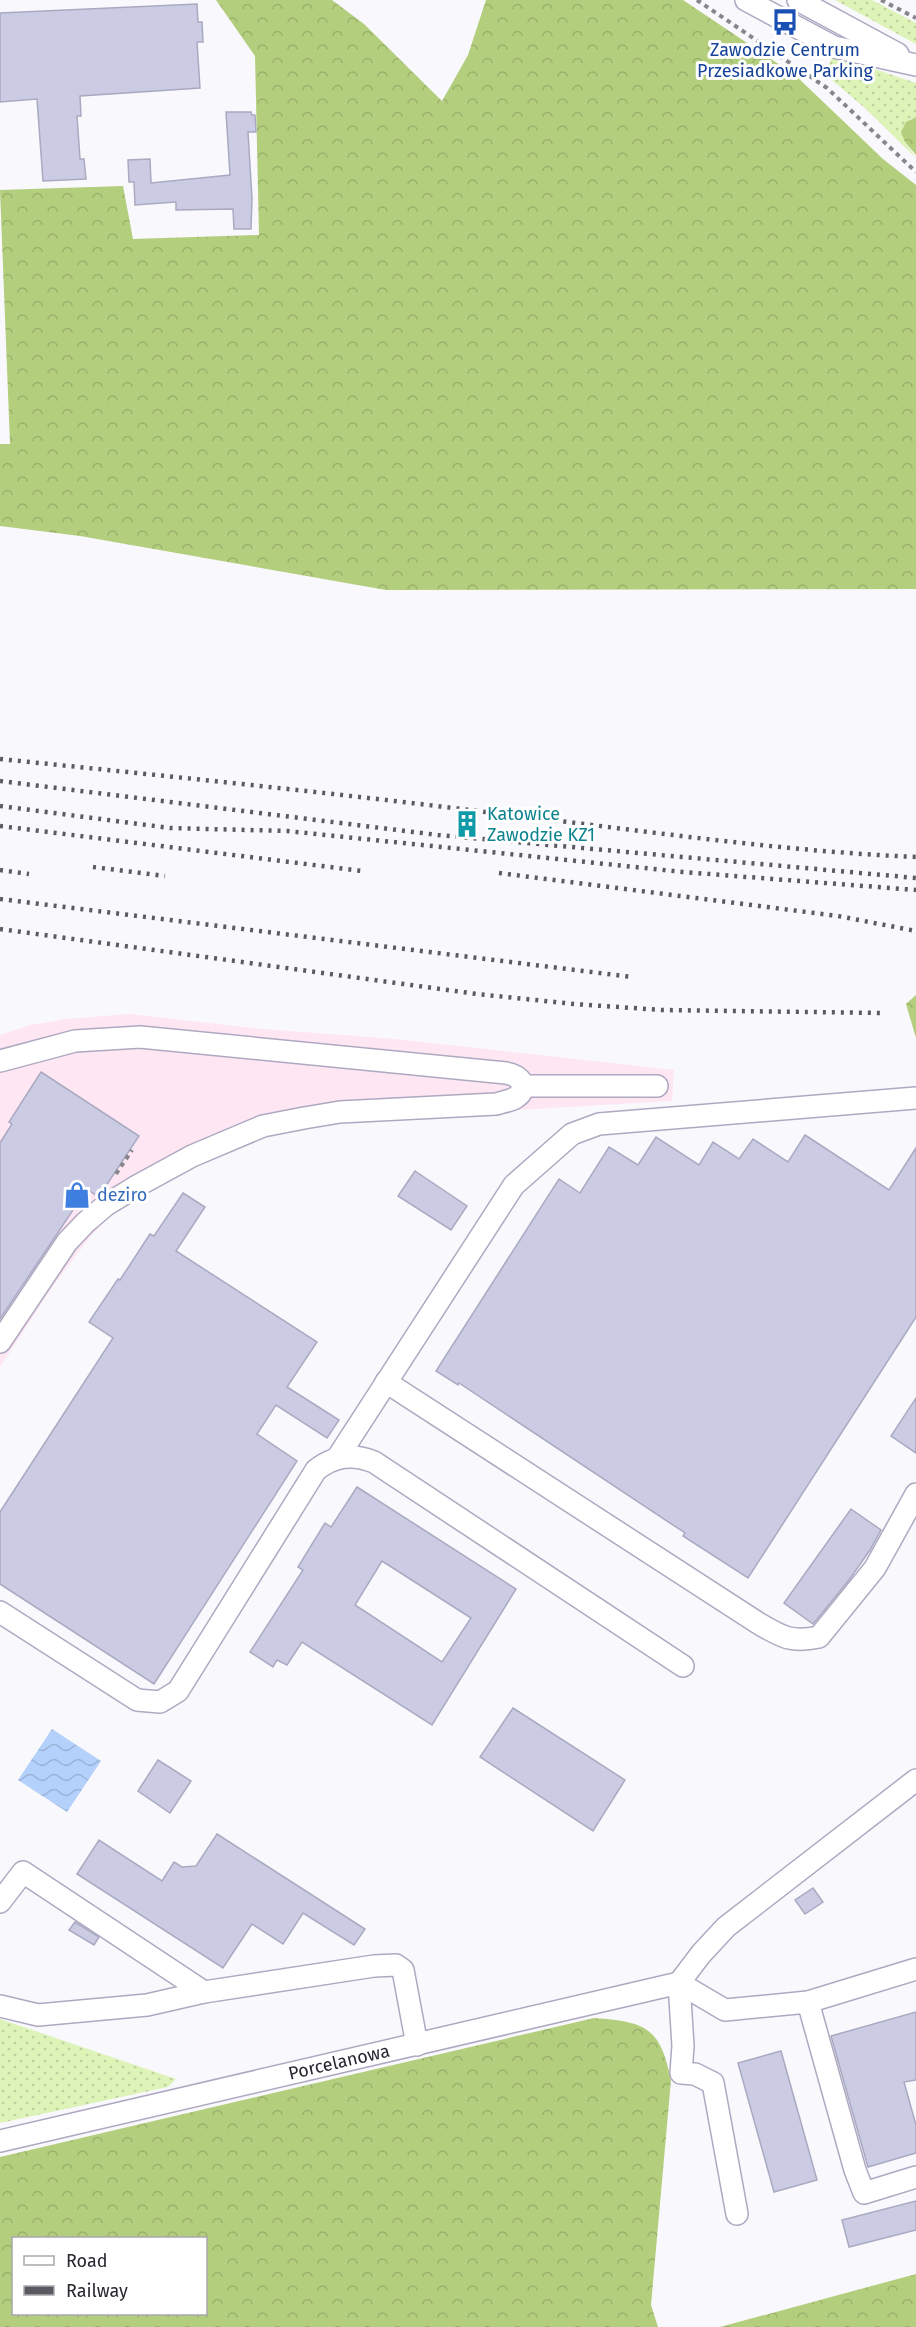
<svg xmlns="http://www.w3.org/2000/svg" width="916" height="2327" font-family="'Fira Sans',sans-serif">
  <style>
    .commercial { fill: #fee7f3 }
    .grass { fill: url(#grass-dots) }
    .forest { fill: url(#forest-crowns); fill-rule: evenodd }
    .water { fill: url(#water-waves) }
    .building { fill: #cbcce4; stroke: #a9a9c1; stroke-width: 1.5; fill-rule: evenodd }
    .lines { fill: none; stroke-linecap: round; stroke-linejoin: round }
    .minor-casing { stroke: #aea9c1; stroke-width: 24 }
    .path { stroke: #87868d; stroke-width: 4; stroke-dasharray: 4.5 4.5; stroke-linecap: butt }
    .minor { stroke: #fff; stroke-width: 21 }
    .rail { stroke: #5b5a62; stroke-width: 4.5; stroke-dasharray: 3 6; stroke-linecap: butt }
    .labels { text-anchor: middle; stroke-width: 6; stroke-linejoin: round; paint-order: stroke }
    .transit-label { font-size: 18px; fill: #164399; stroke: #fff }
    .culture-label { font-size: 18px; fill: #0d838f; stroke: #fff; text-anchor: start }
    .shop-label { font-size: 18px; fill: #366cbe; stroke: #fff; text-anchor: start }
    .street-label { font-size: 18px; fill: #28262f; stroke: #fff }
  </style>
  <defs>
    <pattern id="grass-dots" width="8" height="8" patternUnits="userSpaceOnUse" patternTransform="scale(1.5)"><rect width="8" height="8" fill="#def3b7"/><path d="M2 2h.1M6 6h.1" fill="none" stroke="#bed09e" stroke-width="1.8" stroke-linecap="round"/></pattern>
    <pattern id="forest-crowns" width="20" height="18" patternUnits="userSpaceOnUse" patternTransform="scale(1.5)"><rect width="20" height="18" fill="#b3ce7c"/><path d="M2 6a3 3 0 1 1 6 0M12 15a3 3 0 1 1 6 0" fill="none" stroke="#9ab16c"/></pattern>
    <pattern id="water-waves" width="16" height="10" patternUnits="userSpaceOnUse" patternTransform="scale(1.5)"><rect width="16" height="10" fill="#b3d1fb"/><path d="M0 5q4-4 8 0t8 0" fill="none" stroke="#9ab3d7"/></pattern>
  </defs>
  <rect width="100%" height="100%" fill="#f9f8fd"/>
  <!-- commercial -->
  <polygon class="commercial" points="130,1014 252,1028 395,1039 674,1070 672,1101 308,1122 250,1140 137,1194 112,1214 90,1237 53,1286 0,1367 0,1035 31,1025 66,1019"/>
  <!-- grass -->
  <g class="grass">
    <polygon points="835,0 872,0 916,23 916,44"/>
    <polygon points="833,55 916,83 916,117 910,119 905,142 916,158 866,109 831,79 827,69"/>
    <polygon points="0,2019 176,2079 168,2087 0,2123"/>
  </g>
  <!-- forest -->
  <g class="forest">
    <polygon points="216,0 332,0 364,24 442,101 468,55 486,0 683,0 795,75 883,159 916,185 916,589 386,590 80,536 0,526 0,444 10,444 0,190 123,186 133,239 259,235 255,56"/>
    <polygon points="916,117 916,155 905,142 901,132 906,122"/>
    <polygon points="916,995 916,1038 906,1004"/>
    <path d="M594,2018C646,2022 660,2027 671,2080L651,2305L658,2327H0V2157ZM14,2238H206V2314H14Z"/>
    <polygon points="916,2274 916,2327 720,2327"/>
  </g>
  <!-- water -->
  <polygon class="water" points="52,1729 101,1761 67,1812 18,1780"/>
  <!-- building -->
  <g class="building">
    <polygon points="197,4 198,22 202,22 203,42 197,42 200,88 80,96 81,116 77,116 80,159 84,159 86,179 43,181 37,99 0,102 0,13"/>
    <polygon points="226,112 251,112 252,115 255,115 256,132 248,132 252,199 251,229 234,229 233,209 176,210 176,202 135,205 134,182 129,182 128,160 150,159 151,183 230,175"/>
    <polygon points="41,1072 139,1136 102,1192 97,1196 87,1189 0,1319 0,1143 12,1124 9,1122"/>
    <polygon points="805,1135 889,1190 916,1148 916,1317 748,1578 683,1536 685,1533 459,1383 458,1385 436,1371 559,1179 580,1193 609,1147 638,1165 656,1137 699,1165 713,1142 739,1159 753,1139 788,1162"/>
    <polygon points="415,1171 467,1206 451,1230 398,1196"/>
    <polygon points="183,1193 205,1207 176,1251 317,1342 287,1387 339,1420 327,1438 276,1405 257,1434 297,1461 154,1684 0,1584 0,1512 113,1338 89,1322 118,1279 120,1280 150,1234 154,1236"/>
    <polygon points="916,1398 916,1453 891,1436"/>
    <path d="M357,1487L516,1589L432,1725L302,1642L287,1665L277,1660L273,1667L250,1652L303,1570L298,1567L325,1523L331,1527ZM382,1561L471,1618L442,1662L355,1605Z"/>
    <polygon points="851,1509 881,1530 870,1550 849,1580 813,1624 784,1603"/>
    <polygon points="513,1708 625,1780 593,1831 480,1757"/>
    <polygon points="158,1760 191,1781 170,1813 138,1791"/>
    <polygon points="217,1834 365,1929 354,1945 303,1913 283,1944 252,1924 223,1968 77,1874 99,1840 162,1881 174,1862 182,1867 196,1866"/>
    <polygon points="813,1888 823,1902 805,1914 795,1900"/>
    <polygon points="75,1922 99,1937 94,1945 69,1930"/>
    <polygon points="916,2012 916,2080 904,2082 916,2125 916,2153 868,2167 831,2036"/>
    <polygon points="781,2051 817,2180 774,2192 738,2063"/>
    <polygon points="916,2201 916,2230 849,2247 842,2220"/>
  </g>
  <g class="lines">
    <defs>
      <g id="minor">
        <polyline points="746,0 834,47 916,65"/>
        <polyline points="798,0 898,54"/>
        <path d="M0,1061L75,1041L140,1037L506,1073C520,1075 531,1088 515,1098C510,1101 502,1102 496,1104L340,1112L304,1118L263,1126L192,1156L137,1186L106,1205L85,1223L67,1242L0,1342"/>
        <polyline points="522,1086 657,1086"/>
        <path d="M386,1382L758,1623C782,1637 791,1643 819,1637L875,1568L916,1494"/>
        <polyline points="338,1457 514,1185 572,1134 599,1124 916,1098"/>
        <path d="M0,1612L137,1700L160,1702L178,1691L316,1470C334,1456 352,1453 374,1462L683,1666"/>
        <polyline points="0,1902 23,1872 204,1992"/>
        <polyline points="679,1983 725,2010 808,2002 916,1969"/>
        <polyline points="808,2002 855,2170 864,2193 916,2177"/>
        <polyline points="0,2006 38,2015 147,2005 204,1992 374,1966 396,1965 403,1970 417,2045"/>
        <path id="s1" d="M0,2141L679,1983"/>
        <polyline points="737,2214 713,2083 695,2074 681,2073 683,2046 679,1983 701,1954 726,1927 916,1780"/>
      </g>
    </defs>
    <!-- minor casing -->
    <use href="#minor" class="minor-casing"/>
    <!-- path -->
    <g class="path">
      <polyline points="697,0 827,88 916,172"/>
      <polyline points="881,0 916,18"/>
      <polyline points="116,1174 132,1150"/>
    </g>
    <!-- minor -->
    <use href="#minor" class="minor"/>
    <!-- rail -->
    <g class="rail">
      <path d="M0,759C167,776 335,793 502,814C639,830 778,851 916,857"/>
      <polyline points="0,781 438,835 916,878"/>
      <polyline points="0,806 170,828 287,831 683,872 916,890"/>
      <polyline points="0,826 362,871"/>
      <polyline points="93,867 165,876"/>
      <polyline points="0,870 29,874"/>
      <polyline points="499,873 838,916 916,931"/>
      <polyline points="0,899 632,977"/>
      <polyline points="0,929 477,994 574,1004 662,1010 881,1013"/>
    </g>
  </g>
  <!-- icons -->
  <defs>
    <symbol id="bus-bare" viewBox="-9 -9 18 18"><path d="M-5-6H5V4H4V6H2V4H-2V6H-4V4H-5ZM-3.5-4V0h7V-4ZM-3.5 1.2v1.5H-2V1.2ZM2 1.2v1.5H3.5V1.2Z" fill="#1a4fb4" stroke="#fff" stroke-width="2.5" paint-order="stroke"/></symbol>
    <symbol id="building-bare" viewBox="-9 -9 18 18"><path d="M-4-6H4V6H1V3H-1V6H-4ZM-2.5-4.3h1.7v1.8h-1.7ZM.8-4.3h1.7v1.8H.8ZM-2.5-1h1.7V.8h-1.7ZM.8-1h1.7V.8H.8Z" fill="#0f9aa8" stroke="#fff" stroke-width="2.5" paint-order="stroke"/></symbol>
    <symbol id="shop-bare" viewBox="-9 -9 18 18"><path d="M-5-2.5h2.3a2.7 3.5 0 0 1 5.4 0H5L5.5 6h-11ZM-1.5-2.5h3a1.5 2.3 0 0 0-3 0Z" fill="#3f7fe0" stroke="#fff" stroke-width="2.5" paint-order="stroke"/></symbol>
  </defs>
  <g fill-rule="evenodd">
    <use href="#bus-bare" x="766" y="3" width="38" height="38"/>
    <use href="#building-bare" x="448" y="805" width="38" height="38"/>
    <use href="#shop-bare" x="58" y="1176" width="38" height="38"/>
  </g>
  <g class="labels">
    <!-- transit labels -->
    <g class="transit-label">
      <text x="785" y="56">Zawodzie Centrum<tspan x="785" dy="21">Przesiadkowe Parking</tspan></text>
    </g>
    <!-- culture labels -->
    <g class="culture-label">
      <text x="487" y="820">Katowice<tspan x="487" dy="21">Zawodzie KZ1</tspan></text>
    </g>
    <!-- shop labels -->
    <g class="shop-label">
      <text x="97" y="1201">deziro</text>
    </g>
    <!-- street labels -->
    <g class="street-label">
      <text dy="6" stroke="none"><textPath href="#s1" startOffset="348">Porcelanowa</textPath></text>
    </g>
  </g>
  <!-- legend -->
  <rect x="12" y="2237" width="195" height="78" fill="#ffffff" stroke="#a9a8ac" stroke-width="1.5"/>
  <rect x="24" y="2256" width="30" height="9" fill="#ffffff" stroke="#a9a8ac" stroke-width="1.5"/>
  <text x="66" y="2267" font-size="18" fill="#28262f">Road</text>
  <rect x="24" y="2286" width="30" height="9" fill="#5b5a62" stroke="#a9a8ac" stroke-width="1.5"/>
  <text x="66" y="2297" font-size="18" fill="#28262f">Railway</text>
</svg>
